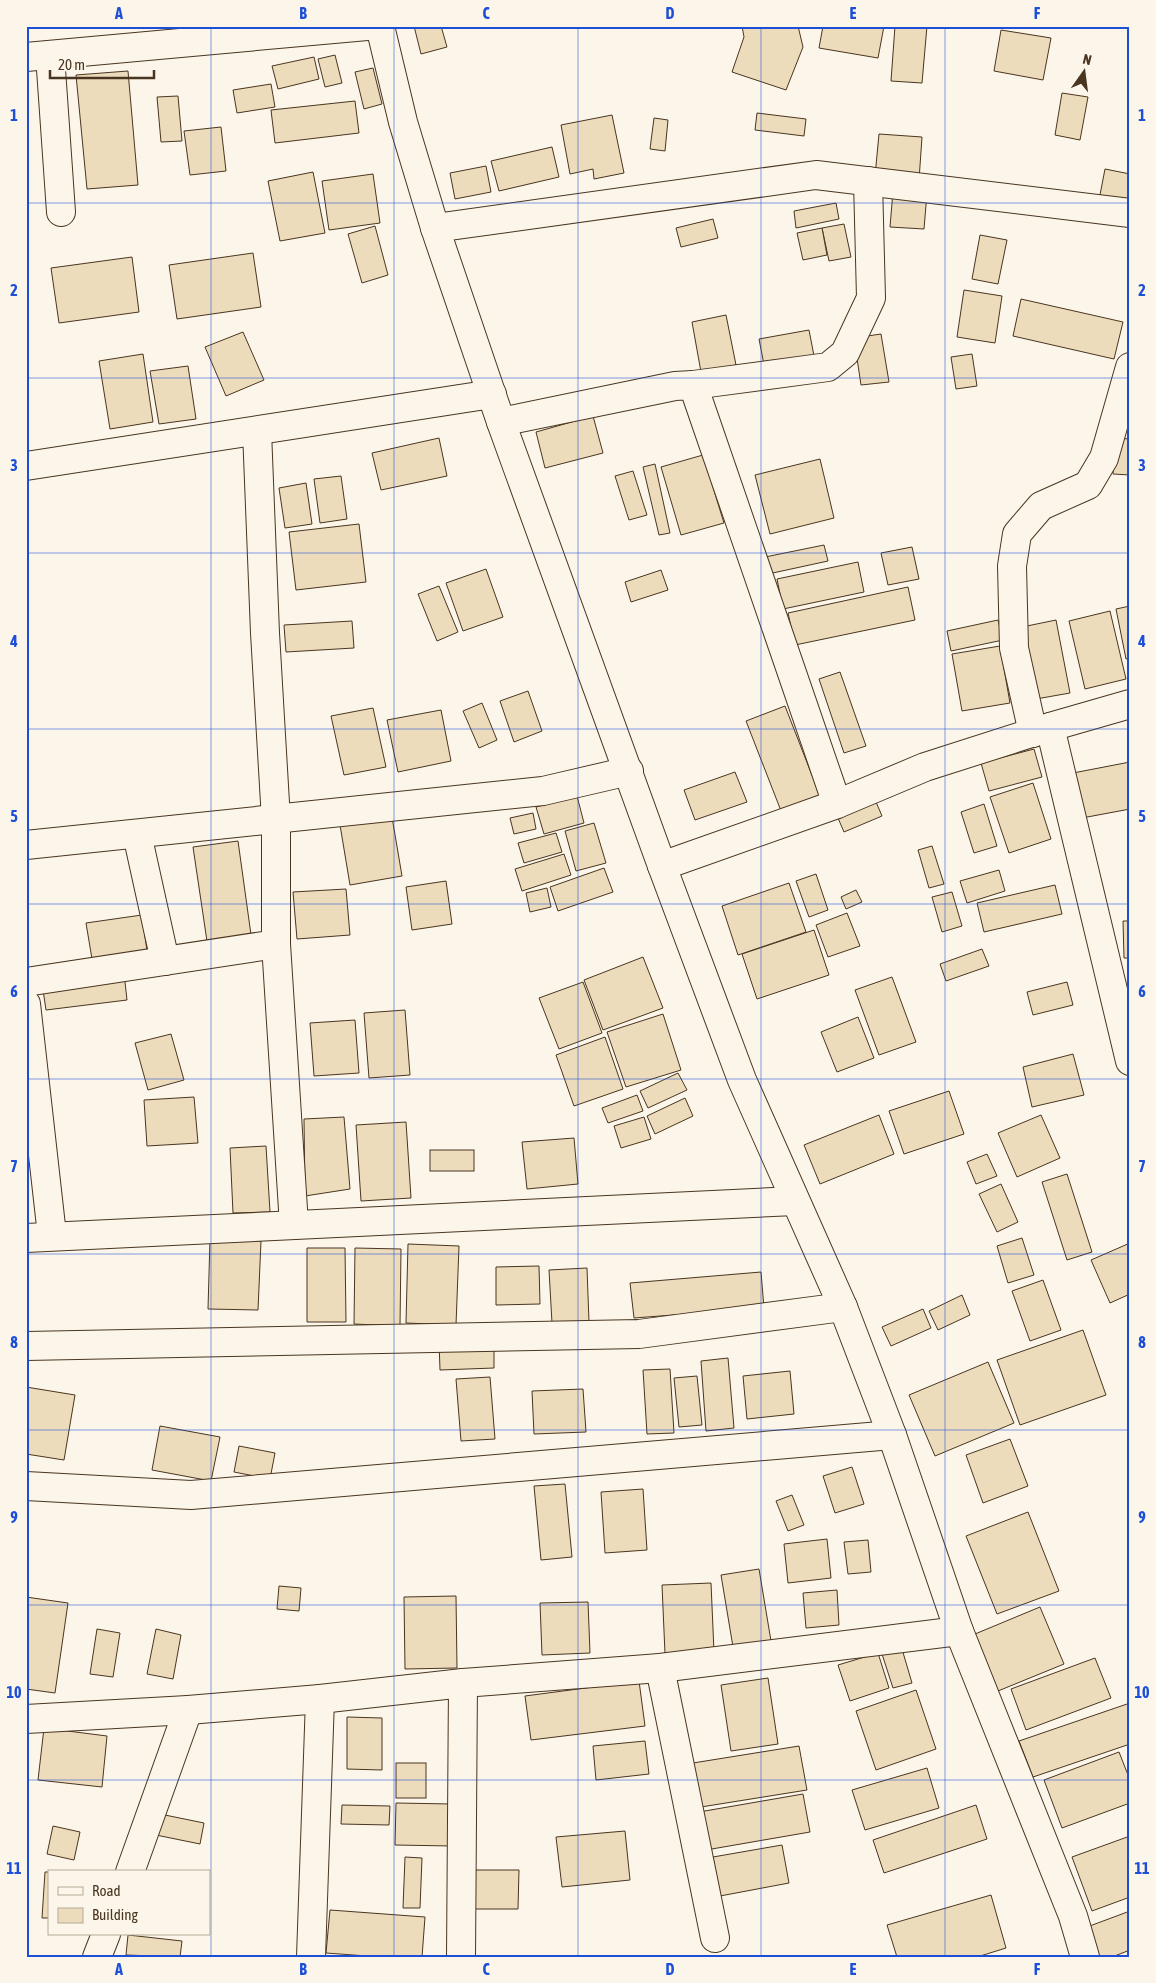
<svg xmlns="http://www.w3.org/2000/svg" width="1156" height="1983" font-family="'Asap Condensed',sans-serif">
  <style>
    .building { fill: #ecdcbc; stroke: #4a3520 }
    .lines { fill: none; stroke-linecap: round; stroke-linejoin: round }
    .minor-casing { stroke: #4a3520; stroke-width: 30 }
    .tertiary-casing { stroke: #4a3520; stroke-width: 30 }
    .minor { stroke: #fbf6e9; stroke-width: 28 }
    .tertiary { stroke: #fbf6e9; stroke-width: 28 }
    .grid { fill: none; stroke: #1d4ed8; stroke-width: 1; stroke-opacity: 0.55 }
    .neatline { fill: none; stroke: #1d4ed8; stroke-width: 2 }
    .grid-label { font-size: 16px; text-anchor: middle; font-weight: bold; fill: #1d4ed8 }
  </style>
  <rect width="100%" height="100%" fill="#fbf6e9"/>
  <!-- building -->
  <g class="building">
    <polygon points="414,26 441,26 447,47 421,54"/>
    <polygon points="742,26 798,26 803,47 786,90 732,72 744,37"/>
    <polygon points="823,26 884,26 878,58 819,48"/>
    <polygon points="895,26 927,26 922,83 891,81"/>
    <polygon points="1001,30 1051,38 1043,80 994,71"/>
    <polygon points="335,55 342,83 325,87 318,59"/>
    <polygon points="314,57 319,79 278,89 272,66"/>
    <polygon points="373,68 382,104 364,109 355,72"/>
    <polygon points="128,71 138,185 87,189 76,75"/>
    <polygon points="271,84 275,107 237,113 233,90"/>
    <polygon points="1062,93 1088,97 1080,140 1055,135"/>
    <polygon points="178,96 182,141 161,142 157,97"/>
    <polygon points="355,101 359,133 275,143 271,110"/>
    <polygon points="757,113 806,119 804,136 755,130"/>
    <polygon points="612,115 624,173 594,179 593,169 570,174 561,125"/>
    <polygon points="654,118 668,120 665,151 650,149"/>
    <polygon points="221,127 226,171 190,175 184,131"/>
    <polygon points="879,134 922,137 919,180 875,176"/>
    <polygon points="552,147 559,177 499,191 491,161"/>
    <polygon points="486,166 491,192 455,199 450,173"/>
    <polygon points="1105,169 1130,174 1128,205 1099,200"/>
    <polygon points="313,172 325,233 280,241 268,181"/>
    <polygon points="373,174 380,223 329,230 322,181"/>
    <polygon points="893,191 927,193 924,229 890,227"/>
    <polygon points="836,203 839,219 796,228 794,211"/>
    <polygon points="713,219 718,238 681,247 676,228"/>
    <polygon points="844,224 851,257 829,261 822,228"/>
    <polygon points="375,226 388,275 362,283 348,234"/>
    <polygon points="822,228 827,255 803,260 797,233"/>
    <polygon points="980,235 1007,240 998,284 972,279"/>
    <polygon points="253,253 261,307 177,319 169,265"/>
    <polygon points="132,257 139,312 59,323 51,268"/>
    <polygon points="964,290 1002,296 995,343 957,337"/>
    <polygon points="1021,299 1123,322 1114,359 1013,336"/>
    <polygon points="726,315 736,365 701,372 692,322"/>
    <polygon points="809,330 815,361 765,370 759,339"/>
    <polygon points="243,332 264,380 226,396 205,347"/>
    <polygon points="881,334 889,382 861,385 854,338"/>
    <polygon points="143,354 153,422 110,429 99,361"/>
    <polygon points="972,354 977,386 956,389 951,357"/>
    <polygon points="188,366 196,419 159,424 150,371"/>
    <polygon points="593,416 603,453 545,468 536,432"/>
    <polygon points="439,438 447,476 381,490 372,453"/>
    <polygon points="1115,438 1130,439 1130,475 1113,474"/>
    <polygon points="703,455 724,523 681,535 661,467"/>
    <polygon points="820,459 834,518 770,534 755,475"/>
    <polygon points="655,464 670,533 659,535 643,467"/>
    <polygon points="633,471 647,515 629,520 615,476"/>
    <polygon points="341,476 347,519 320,523 314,479"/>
    <polygon points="306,483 312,524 285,528 279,488"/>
    <polygon points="359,524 366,582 296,590 289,532"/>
    <polygon points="824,545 828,561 768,574 765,557"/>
    <polygon points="912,547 919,579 888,585 881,553"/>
    <polygon points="858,562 864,592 783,609 777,579"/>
    <polygon points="486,569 503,617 463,631 446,583"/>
    <polygon points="661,570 668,590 631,602 625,582"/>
    <polygon points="439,586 458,632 437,641 418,594"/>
    <polygon points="908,587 915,620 795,645 788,613"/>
    <polygon points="1130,606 1130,658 1126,659 1116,609"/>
    <polygon points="1110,611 1126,679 1085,689 1069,621"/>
    <polygon points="998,620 1003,640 951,651 947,631"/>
    <polygon points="1056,620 1070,693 1036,699 1022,627"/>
    <polygon points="352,621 354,648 286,652 284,625"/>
    <polygon points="1000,646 1010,703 962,711 952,654"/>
    <polygon points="840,672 866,746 844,753 819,679"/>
    <polygon points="528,691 542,731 514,742 500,701"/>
    <polygon points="482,703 497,740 479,748 463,711"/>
    <polygon points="785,706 822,801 783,816 746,721"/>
    <polygon points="373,708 386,767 344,775 331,716"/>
    <polygon points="441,710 451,761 398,772 387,720"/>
    <polygon points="1034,749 1042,777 989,791 981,763"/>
    <polygon points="1130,762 1130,809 1082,818 1073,773"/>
    <polygon points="735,772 747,802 695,820 684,790"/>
    <polygon points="1033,783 1051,839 1009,853 990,797"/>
    <polygon points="577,796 584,823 544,834 536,807"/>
    <polygon points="876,802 882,816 844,832 838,818"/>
    <polygon points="984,804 997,846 974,853 961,812"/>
    <polygon points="533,813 536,829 514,834 510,818"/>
    <polygon points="392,817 402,876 350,885 340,825"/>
    <polygon points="594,823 606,863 576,871 565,831"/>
    <polygon points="556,833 562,852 524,863 518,843"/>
    <polygon points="238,841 252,942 208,948 193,847"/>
    <polygon points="932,846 944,884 929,888 918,850"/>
    <polygon points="564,854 571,875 522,891 515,869"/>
    <polygon points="604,868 613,892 558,911 550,887"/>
    <polygon points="999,870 1005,891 967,903 960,881"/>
    <polygon points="816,874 828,910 809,917 796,881"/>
    <polygon points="446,881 452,924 412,930 406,887"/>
    <polygon points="789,883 806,932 738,955 722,906"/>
    <polygon points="1055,885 1062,914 984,932 977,903"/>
    <polygon points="547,888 551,907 530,912 526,893"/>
    <polygon points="346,889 350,935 297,939 293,892"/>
    <polygon points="856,890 862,902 846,909 841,897"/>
    <polygon points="952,892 962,926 942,932 932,897"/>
    <polygon points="847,913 860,946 828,957 816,925"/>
    <polygon points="142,915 147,951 92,959 86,923"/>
    <polygon points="1123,921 1130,921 1130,958 1124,958"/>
    <polygon points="814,930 829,975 757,999 742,954"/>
    <polygon points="982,949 989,966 946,981 940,964"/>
    <polygon points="643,957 663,1008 603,1030 584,980"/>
    <polygon points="124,973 127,1000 46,1010 42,983"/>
    <polygon points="892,977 916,1042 879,1055 855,990"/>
    <polygon points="583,982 602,1033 559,1049 539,998"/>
    <polygon points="1067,982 1073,1005 1033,1015 1027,992"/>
    <polygon points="405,1010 410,1075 369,1078 364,1013"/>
    <polygon points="663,1014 681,1070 626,1087 607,1032"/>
    <polygon points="858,1017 874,1058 837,1072 821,1032"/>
    <polygon points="355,1020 359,1073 314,1076 310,1023"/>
    <polygon points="171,1034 184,1080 148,1090 135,1043"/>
    <polygon points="605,1037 623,1089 574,1106 556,1055"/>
    <polygon points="1073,1054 1084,1095 1032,1107 1023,1067"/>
    <polygon points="678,1073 687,1090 648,1108 640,1091"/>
    <polygon points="949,1091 964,1134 904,1154 889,1111"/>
    <polygon points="637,1095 643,1111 608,1123 602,1108"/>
    <polygon points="194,1097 198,1143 147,1146 144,1100"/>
    <polygon points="685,1098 693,1116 655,1134 647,1116"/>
    <polygon points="879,1115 894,1154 820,1184 804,1145"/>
    <polygon points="1041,1115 1060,1158 1017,1177 998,1133"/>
    <polygon points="344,1117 350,1189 305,1196 304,1119"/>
    <polygon points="644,1117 651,1139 621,1148 614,1126"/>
    <polygon points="406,1122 411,1198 361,1201 356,1125"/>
    <polygon points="574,1138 578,1184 527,1189 522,1142"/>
    <polygon points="266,1146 270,1212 233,1213 230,1148"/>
    <rect x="430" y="1150" width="44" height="21"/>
    <polygon points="987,1154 997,1176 976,1184 967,1162"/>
    <polygon points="1067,1174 1092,1252 1067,1260 1042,1182"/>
    <polygon points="1001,1184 1018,1222 997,1232 979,1194"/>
    <polygon points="1022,1238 1034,1275 1008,1283 997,1246"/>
    <polygon points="210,1239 261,1241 258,1310 208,1309"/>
    <polygon points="1130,1243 1130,1294 1110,1303 1091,1260"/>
    <polygon points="408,1244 459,1246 456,1325 406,1323"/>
    <polygon points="307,1248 345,1248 346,1322 307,1322"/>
    <polygon points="355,1248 401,1249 400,1326 354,1324"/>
    <polygon points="539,1266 540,1304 496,1305 496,1267"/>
    <polygon points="587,1268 589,1322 552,1323 549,1270"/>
    <polygon points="761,1272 764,1308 634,1318 630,1283"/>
    <polygon points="1043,1280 1061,1330 1030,1341 1012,1291"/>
    <polygon points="962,1295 970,1315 938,1330 929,1311"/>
    <polygon points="923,1309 931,1328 891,1346 882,1327"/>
    <polygon points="1083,1330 1106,1395 1020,1425 997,1360"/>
    <polygon points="494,1339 494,1368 440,1370 439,1341"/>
    <polygon points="728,1358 734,1428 706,1431 701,1361"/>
    <polygon points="988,1362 1014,1423 935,1456 909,1395"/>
    <polygon points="670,1369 674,1433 647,1434 643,1370"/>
    <polygon points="790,1371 794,1414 747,1419 743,1376"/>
    <polygon points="697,1376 702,1425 679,1427 674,1378"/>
    <polygon points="490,1377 495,1439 461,1441 456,1379"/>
    <polygon points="26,1387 75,1395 64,1460 26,1454"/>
    <polygon points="583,1389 586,1432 534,1434 532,1391"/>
    <polygon points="160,1426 220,1437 211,1481 152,1470"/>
    <polygon points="1010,1439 1028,1486 983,1503 966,1455"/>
    <polygon points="239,1446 275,1453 270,1479 234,1472"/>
    <polygon points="852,1467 864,1504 835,1513 823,1476"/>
    <polygon points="565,1484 572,1557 541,1560 534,1486"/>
    <polygon points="643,1489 647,1550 605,1553 601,1492"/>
    <polygon points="792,1495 804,1525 788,1531 776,1501"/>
    <polygon points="1028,1512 1059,1591 997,1614 966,1536"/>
    <polygon points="827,1539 831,1578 788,1583 784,1544"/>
    <polygon points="868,1540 871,1572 848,1574 844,1542"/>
    <polygon points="759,1569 771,1641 733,1647 721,1575"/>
    <polygon points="711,1583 714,1652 665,1654 662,1585"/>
    <polygon points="279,1586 301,1588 299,1611 277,1609"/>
    <polygon points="837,1590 839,1625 806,1628 803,1593"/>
    <polygon points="456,1596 457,1668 405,1669 404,1597"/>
    <polygon points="26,1597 68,1603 55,1693 26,1689"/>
    <polygon points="588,1602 590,1653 542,1655 540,1603"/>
    <polygon points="1040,1607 1064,1664 998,1691 975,1634"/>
    <polygon points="97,1629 120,1633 113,1677 90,1674"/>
    <polygon points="156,1629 181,1635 173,1679 147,1674"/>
    <polygon points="902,1649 912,1683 893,1688 882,1654"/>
    <polygon points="878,1653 889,1688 850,1701 838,1665"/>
    <polygon points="1095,1658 1111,1698 1026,1730 1011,1689"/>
    <polygon points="768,1678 778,1744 731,1751 721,1685"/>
    <polygon points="639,1681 645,1726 531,1740 525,1696"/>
    <polygon points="916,1690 936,1749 876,1770 856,1711"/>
    <polygon points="1130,1703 1130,1744 1033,1777 1019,1741"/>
    <polygon points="347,1717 382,1718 382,1770 347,1769"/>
    <polygon points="44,1728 107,1736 102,1787 38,1780"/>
    <polygon points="645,1741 649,1774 596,1780 593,1746"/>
    <polygon points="799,1746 807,1790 701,1807 693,1763"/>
    <polygon points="1119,1752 1130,1780 1130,1803 1062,1828 1044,1780"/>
    <rect x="396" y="1763" width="30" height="35"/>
    <polygon points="927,1768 939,1808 865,1830 852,1790"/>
    <polygon points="803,1794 810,1832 706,1850 699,1812"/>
    <polygon points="396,1803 452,1804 452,1846 395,1845"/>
    <polygon points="342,1805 390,1806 389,1825 341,1824"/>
    <polygon points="976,1805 987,1839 884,1873 873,1840"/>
    <polygon points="160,1814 204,1823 200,1844 156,1835"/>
    <polygon points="53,1826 80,1832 74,1860 47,1854"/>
    <polygon points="625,1831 630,1880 562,1887 556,1837"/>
    <polygon points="1130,1836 1130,1897 1092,1911 1072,1857"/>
    <polygon points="782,1845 789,1883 720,1896 713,1857"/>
    <polygon points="405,1857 422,1858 420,1908 403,1908"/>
    <polygon points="466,1870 519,1870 518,1909 466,1909"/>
    <polygon points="45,1872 49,1872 49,1918 42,1918"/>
    <polygon points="991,1895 1006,1948 977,1957 897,1957 887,1925"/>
    <polygon points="330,1910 425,1917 422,1957 381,1957 326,1953"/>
    <polygon points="1130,1911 1130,1950 1112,1957 1099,1957 1087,1927"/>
    <polygon points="128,1935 182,1941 180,1957 126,1955"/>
  </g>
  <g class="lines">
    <defs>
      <g id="minor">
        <polyline points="50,55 61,212"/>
        <polyline points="26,57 367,26"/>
        <polyline points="435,228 816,175 1130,213"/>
        <polyline points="693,385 828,367 845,353 871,298 868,181"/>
        <polyline points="501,422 675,386 693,385 837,804"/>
        <polyline points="257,431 265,633 276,820 276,944 294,1225"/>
        <polyline points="26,466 492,394"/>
        <polyline points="1050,727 1130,1061"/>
        <polyline points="1033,733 1014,648 1012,566 1017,534 1041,506 1088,485 1104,458 1130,367"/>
        <polyline points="137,834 165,961"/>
        <polyline points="26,845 543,791 629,771"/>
        <polyline points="662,866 837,804 925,767 1050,727 1130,704"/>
        <polyline points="26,982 276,944"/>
        <polyline points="26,1004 52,1235"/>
        <polyline points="26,1238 795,1201"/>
        <polyline points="26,1346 639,1334 843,1307"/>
        <polyline points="26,1486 191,1495 892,1435"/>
        <polyline points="660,1668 715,1938"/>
        <polyline points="26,1719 188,1710 320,1699 463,1683 660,1668 959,1631"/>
        <polyline points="130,1872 188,1710"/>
        <polyline points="97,1957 106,1934"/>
        <polyline points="311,1957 320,1699"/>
        <polyline points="461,1957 463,1683"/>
      </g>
      <polyline id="tertiary" points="380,26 403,122 435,228 501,422 662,866 742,1080 843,1307 892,1435 959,1631 1073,1916 1085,1957"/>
    </defs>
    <!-- minor casing -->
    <use href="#minor" class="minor-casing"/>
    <!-- tertiary casing -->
    <use href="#tertiary" class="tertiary-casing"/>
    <!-- minor -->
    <use href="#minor" class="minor"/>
    <!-- tertiary -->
    <use href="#tertiary" class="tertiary"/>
  </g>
  <!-- grid -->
  <path class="grid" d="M211,26V1957M394,26V1957M578,26V1957M761,26V1957M945,26V1957M26,203H1130M26,378H1130M26,553H1130M26,729H1130M26,904H1130M26,1079H1130M26,1254H1130M26,1430H1130M26,1605H1130M26,1780H1130"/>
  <!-- border -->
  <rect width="1156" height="1983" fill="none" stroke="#fbf6e9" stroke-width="55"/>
  <!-- legend -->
  <rect x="48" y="1870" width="162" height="65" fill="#fbf6e9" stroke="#b4a999"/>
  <rect x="58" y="1887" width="25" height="8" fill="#fbf6e9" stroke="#b4a999"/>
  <text x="92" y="1896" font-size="15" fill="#4a3520">Road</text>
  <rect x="58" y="1908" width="25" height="15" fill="#ecdcbc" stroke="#b4a999"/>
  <text x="92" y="1920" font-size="15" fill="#4a3520">Building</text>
  <!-- north arrow -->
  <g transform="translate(1084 72) rotate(14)" stroke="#fbf6e9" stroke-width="4" paint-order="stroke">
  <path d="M0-4L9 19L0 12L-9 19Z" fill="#4a3520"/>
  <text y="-8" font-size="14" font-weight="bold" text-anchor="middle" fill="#4a3520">N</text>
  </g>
  <!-- scale -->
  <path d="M50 70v8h104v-8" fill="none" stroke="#4a3520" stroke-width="2.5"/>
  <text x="58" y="70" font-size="15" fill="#4a3520" stroke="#fbf6e9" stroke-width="4" paint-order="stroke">20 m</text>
  <rect x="28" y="28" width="1100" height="1928" class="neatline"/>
  <g class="grid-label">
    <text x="119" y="19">A</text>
    <text x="303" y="19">B</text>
    <text x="486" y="19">C</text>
    <text x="670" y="19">D</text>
    <text x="853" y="19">E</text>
    <text x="1037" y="19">F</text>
    <text x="14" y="121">1</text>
    <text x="1142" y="121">1</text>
    <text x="14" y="296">2</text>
    <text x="1142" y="296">2</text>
    <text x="14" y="471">3</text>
    <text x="1142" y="471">3</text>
    <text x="14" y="647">4</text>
    <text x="1142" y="647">4</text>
    <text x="14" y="822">5</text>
    <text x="1142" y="822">5</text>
    <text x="14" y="997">6</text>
    <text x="1142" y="997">6</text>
    <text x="14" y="1172">7</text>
    <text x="1142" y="1172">7</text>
    <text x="14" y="1348">8</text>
    <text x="1142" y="1348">8</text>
    <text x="14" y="1523">9</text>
    <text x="1142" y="1523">9</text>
    <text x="14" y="1698">10</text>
    <text x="1142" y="1698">10</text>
    <text x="14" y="1874">11</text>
    <text x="1142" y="1874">11</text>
    <text x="119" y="1975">A</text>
    <text x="303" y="1975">B</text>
    <text x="486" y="1975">C</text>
    <text x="670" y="1975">D</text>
    <text x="853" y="1975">E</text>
    <text x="1037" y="1975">F</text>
  </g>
</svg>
